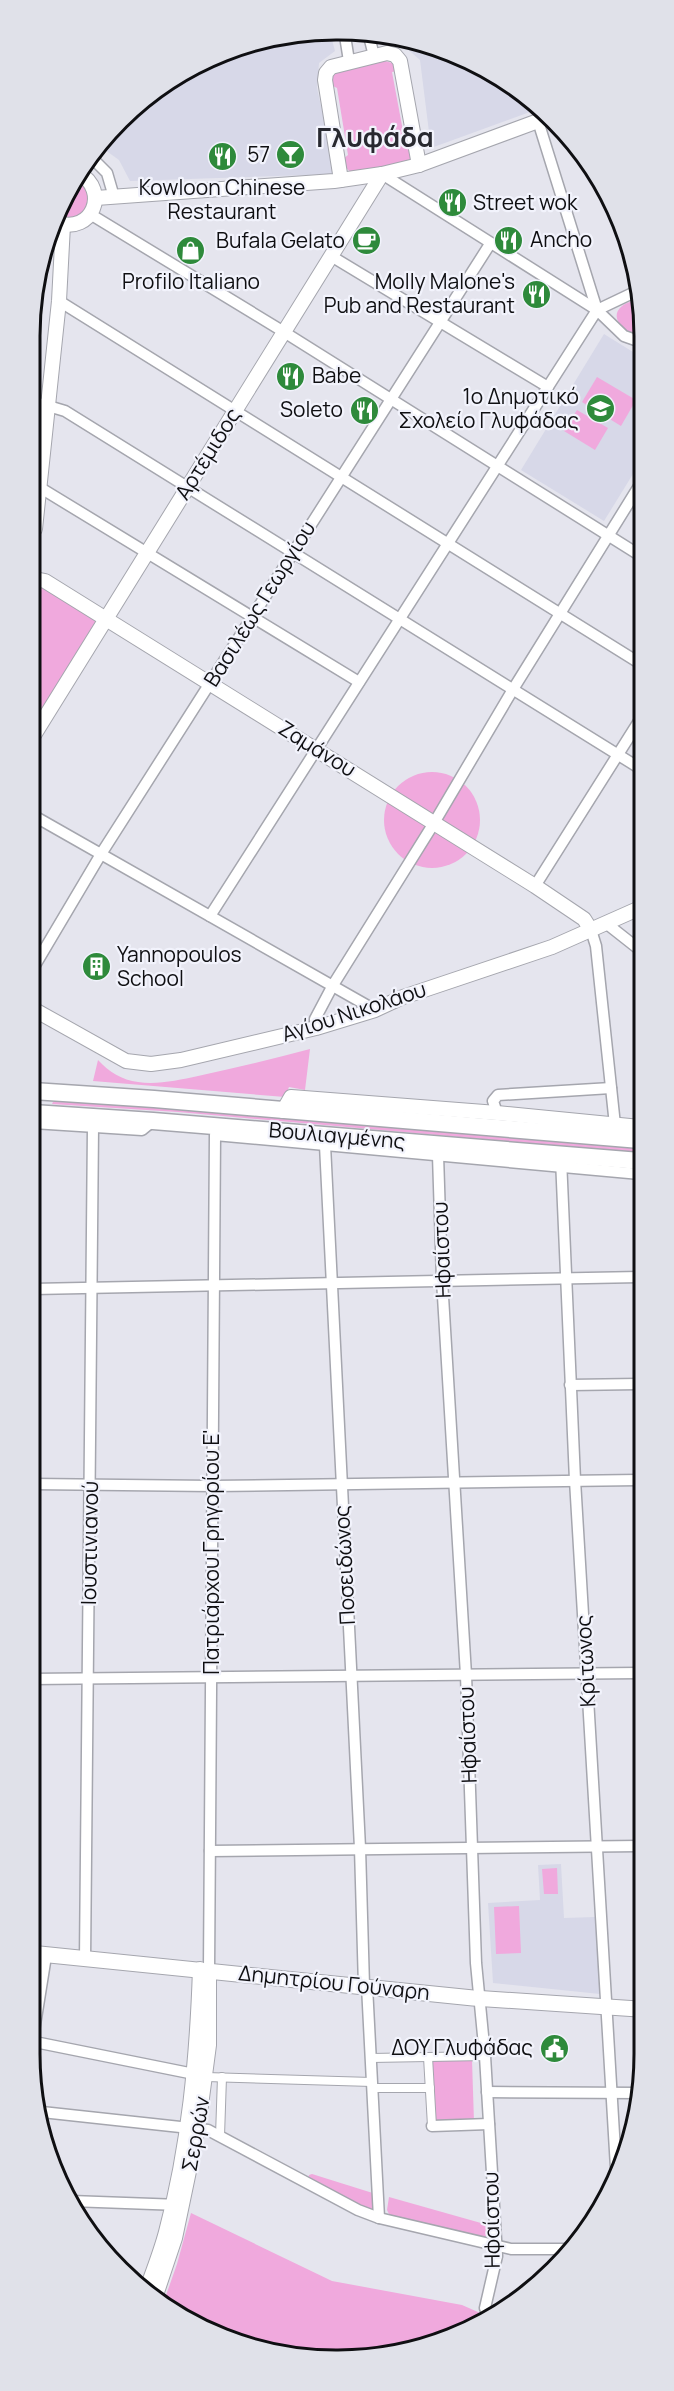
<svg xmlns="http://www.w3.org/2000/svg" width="674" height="2391" font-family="Manrope,sans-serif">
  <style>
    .built { fill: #d7d8e8 }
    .green { fill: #f0a9dd }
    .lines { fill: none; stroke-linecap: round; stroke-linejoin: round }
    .pedestrian-casing { stroke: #a5a6ae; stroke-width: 10 }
    .minor-casing { stroke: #a5a6ae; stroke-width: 13 }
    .tertiary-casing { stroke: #a5a6ae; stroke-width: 16 }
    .secondary-casing { stroke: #a5a6ae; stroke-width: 17 }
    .primary-casing { stroke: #a5a6ae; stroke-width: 19 }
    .pedestrian { stroke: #fff; stroke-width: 8 }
    .minor { stroke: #fff; stroke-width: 10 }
    .tertiary { stroke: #fff; stroke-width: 14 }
    .secondary { stroke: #fff; stroke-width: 15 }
    .primary { stroke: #fff; stroke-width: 16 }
    .labels { text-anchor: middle; stroke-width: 4.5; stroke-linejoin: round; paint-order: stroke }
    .poi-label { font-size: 21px; fill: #0f0f12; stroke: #f2f3fc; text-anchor: end }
    .street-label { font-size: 21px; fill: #0f0f12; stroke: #f2f3fc }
    .district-label { font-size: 27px; font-weight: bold; fill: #282930; stroke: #f2f3fc }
    .rim { fill: none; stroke: #0f0f12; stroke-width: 3 }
  </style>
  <rect width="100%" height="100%" fill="#e5e5ee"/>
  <!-- built -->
  <g class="built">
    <polygon points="277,36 331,36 335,51 319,63 317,88 336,174 130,181 119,160 101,147 166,82"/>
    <polygon points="385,36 397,36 473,62 538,109 431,148 420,60 404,46 386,43"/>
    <polygon points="604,334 641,357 641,461 604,521 521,470"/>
    <polygon points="561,1864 564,1918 595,1917 600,1994 493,1983 488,1903 540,1900 538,1865"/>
  </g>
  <!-- green -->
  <g class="green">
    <polygon points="385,61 392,63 398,71 392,72 406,147 413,149 412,161 352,173 346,168 343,159 348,155 337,88 329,84 333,74 340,70"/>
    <polygon points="77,178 89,191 89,207 77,218 60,219"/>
    <path d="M641,298V339C630,336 606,319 622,306C627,302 636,300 641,298Z"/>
    <polygon points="597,377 636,400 621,426 582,402"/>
    <polygon points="577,410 608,428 595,450 564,431"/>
    <polygon points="36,583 99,623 34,728 35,586"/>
    <circle cx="432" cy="820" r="48"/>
    <path d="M310,1049L305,1090L289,1087L285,1097L93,1081L98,1060C109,1072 122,1080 138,1082C157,1085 179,1080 198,1076C235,1068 273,1059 310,1049Z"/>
    <polygon points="53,1102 139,1104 640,1149 640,1153 178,1112 52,1104"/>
    <polygon points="557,1868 558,1894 544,1894 542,1869"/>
    <polygon points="519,1906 521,1953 496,1954 494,1907"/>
    <polygon points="472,2060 474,2122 436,2123 431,2061"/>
    <polygon points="312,2174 379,2195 377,2211 370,2210 308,2179 309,2175"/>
    <polygon points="389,2197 488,2225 488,2234 485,2237 390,2216 387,2210"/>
    <polygon points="191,2213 332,2281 462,2305 487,2316 417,2350 317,2360 201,2329 164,2301 177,2264"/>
  </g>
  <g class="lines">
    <defs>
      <g id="pedestrian">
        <polyline points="428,2057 432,2126"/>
        <polyline points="371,2058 485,2056"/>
        <polyline points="206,2077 372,2082"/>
        <polyline points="372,2088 430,2088"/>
        <polyline points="220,2136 222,2077"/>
      </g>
      <g id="minor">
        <polyline points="345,36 349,61"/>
        <polyline points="369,36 374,56"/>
        <polyline points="538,121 597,310"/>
        <polyline points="91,157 107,173 114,197"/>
        <polyline points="382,174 597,310 624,336 641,342"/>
        <polyline points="90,214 284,332 641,556"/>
        <polyline points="331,256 548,387"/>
        <polyline points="59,301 641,664"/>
        <polyline points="35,402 65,411 641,769"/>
        <polyline points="39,487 359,682"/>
        <polyline points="34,816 375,1010"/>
        <polyline points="535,886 641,718"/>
        <polyline points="210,916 597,310 639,290"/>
        <polyline points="607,924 640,950"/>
        <polyline points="591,930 596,946 615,1125"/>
        <polyline points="34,967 101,854 490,244"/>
        <polyline points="316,1028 315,1019 333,985 434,823 512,691 641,483"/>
        <polyline points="497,1113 493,1101 498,1095 611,1088"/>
        <polyline points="33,1123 142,1130 153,1121"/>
        <polyline points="325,1145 360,1848 364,1986"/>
        <polyline points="438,1155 442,1280 466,1675 476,1963 485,2056 497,2256 485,2308 487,2313 490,2314"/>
        <polyline points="561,1159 575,1480 616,2168"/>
        <polyline points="33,1289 640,1277"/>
        <polyline points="570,1385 639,1384"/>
        <polyline points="32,1484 213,1486 639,1480"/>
        <polyline points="31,1679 639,1673"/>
        <polyline points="210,1851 639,1846"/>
        <polyline points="85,1960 93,1127"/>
        <polyline points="209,1970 215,1135 640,1174"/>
        <polyline points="367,1986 379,2218"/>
        <polyline points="30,2041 194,2074"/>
        <polyline points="30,2056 46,1956"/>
        <polyline points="487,2092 638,2093"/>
        <polyline points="42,2112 208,2130 358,2210 379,2218 511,2249 569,2249"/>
        <polyline points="432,2126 489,2124"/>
        <polyline points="71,2201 180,2205"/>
      </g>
      <g id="tertiary">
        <polyline points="341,180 325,80 326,73 331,67 387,53 395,55 400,61 419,165"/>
        <polyline points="96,198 334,181 382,174 419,165 549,117"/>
        <path d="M58,223C92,234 110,191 79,173"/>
        <polyline points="35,529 59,301 63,225"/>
        <polyline points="35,579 45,581 535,886 584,919 591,930"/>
        <polyline points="34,735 382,174"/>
        <polyline points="33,1009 126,1061 151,1064 181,1060 316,1028 375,1010 403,997 552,947 640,908"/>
        <polyline points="283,1111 291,1097 497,1113 640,1127"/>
        <path d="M147,2288C154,2269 161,2251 166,2232C189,2146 197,2058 200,1969"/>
        <polyline points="156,2295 175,2238 198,2128 209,2045 209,1970"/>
      </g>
      <polyline id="secondary" points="30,1953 473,1998 638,2009"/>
      <g id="primary">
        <polyline points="33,1091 154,1099 640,1140"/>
        <polyline points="33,1113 153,1121 640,1161"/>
      </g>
    </defs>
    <!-- pedestrian casing -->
    <use href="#pedestrian" class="pedestrian-casing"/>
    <!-- minor casing -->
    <use href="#minor" class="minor-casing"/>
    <!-- tertiary casing -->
    <use href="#tertiary" class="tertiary-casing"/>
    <!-- secondary casing -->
    <use href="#secondary" class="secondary-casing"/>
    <!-- primary casing -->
    <use href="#primary" class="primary-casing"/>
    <!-- pedestrian -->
    <use href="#pedestrian" class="pedestrian"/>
    <!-- minor -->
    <use href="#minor" class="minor"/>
    <!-- tertiary -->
    <use href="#tertiary" class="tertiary"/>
    <!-- secondary -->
    <use href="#secondary" class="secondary"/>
    <!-- primary -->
    <use href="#primary" class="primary"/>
  </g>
  <!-- icons -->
  <defs>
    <symbol id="bar-disc" viewBox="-11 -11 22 22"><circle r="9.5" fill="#2e8a3b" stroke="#f2f3fc"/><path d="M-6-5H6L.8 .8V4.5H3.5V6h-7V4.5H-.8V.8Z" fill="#fff"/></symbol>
    <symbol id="restaurant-disc" viewBox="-11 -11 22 22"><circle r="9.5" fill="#2e8a3b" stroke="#f2f3fc"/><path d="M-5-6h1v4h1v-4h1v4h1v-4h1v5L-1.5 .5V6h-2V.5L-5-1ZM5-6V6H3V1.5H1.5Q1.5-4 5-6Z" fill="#fff"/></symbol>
    <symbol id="cafe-disc" viewBox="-11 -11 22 22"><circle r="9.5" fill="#2e8a3b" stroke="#f2f3fc"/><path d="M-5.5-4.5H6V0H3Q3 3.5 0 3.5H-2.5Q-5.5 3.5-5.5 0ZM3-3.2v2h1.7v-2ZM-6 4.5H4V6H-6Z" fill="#fff"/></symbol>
    <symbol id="shop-disc" viewBox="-11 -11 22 22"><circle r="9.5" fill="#2e8a3b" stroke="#f2f3fc"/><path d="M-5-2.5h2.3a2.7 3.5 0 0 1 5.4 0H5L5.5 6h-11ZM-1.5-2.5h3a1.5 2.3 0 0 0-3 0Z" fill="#fff"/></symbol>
    <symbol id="school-disc" viewBox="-11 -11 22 22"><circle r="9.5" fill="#2e8a3b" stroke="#f2f3fc"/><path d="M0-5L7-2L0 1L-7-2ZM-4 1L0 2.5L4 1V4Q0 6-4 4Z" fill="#fff"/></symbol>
    <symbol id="building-disc" viewBox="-11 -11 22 22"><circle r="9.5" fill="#2e8a3b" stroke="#f2f3fc"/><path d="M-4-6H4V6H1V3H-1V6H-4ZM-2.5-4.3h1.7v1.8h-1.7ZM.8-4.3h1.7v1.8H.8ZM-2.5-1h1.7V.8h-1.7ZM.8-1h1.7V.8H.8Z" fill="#fff"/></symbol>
    <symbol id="civic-disc" viewBox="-11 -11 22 22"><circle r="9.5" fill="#2e8a3b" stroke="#f2f3fc"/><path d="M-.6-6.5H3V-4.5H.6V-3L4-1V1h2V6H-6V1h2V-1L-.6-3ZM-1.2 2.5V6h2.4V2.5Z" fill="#fff"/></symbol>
  </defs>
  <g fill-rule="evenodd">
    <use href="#bar-disc" x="274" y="138" width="33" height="33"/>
    <use href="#restaurant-disc" x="206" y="140" width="33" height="33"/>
    <use href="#restaurant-disc" x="436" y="186" width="33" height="33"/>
    <use href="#restaurant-disc" x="492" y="224" width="33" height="33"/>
    <use href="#cafe-disc" x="350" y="224" width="33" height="33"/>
    <use href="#shop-disc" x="174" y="234" width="33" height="33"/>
    <use href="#restaurant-disc" x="520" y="278" width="33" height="33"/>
    <use href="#restaurant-disc" x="274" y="360" width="33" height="33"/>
    <use href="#school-disc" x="584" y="392" width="33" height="33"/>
    <use href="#restaurant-disc" x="348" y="394" width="33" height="33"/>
    <use href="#building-disc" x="80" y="950" width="33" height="33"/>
    <use href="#civic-disc" x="538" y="2032" width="33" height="33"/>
  </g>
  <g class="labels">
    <!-- poi labels -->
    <g class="poi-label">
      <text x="270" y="162">57</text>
      <text x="222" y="195" text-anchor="middle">Kowloon Chinese<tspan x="222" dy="24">Restaurant</tspan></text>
      <text x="473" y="210" text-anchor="start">Street wok</text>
      <text x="530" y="247" text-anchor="start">Ancho</text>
      <text x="345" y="248">Bufala Gelato</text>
      <text x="191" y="289" text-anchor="middle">Profilo Italiano</text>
      <text x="515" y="289">Molly Malone's<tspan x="515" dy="24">Pub and Restaurant</tspan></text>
      <text x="312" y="383" text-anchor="start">Babe</text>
      <text x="579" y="404">1ο Δημοτικό<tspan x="579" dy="24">Σχολείο Γλυφάδας</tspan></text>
      <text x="343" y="417">Soleto</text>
      <text x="117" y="962" text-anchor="start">Yannopoulos<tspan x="117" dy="24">School</tspan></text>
      <text x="533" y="2055">ΔΟΥ Γλυφάδας</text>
    </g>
    <!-- street labels -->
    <g class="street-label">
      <text transform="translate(208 454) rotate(-58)" y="7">Αρτέμιδος</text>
      <text transform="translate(260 604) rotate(-58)" y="7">Βασιλέως Γεωργίου</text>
      <text transform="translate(317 749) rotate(32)" y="7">Ζαμάνου</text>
      <text transform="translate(354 1012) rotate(-18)" y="7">Αγίου Νικολάου</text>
      <text transform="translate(337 1136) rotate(5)" y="7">Βουλιαγμένης</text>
      <text transform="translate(442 1250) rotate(-92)" y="7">Ηφαίστου</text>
      <text transform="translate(90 1543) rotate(-89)" y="7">Ιουστινιανού</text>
      <text transform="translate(212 1552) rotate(-90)" y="7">Πατριάρχου Γρηγορίου E'</text>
      <text transform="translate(345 1565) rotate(-93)" y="7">Ποσειδώνος</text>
      <text transform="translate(586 1661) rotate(-93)" y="7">Κρίτωνος</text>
      <text transform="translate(468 1735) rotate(-92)" y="7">Ηφαίστου</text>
      <text transform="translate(334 1983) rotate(6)" y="7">Δημητρίου Γούναρη</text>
      <text transform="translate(196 2134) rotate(-80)" y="7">Σερρών</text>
      <text transform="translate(492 2220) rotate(-91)" y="7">Ηφαίστου</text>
    </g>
    <!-- district labels -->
    <g class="district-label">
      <text x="375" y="147">Γλυφάδα</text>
    </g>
  </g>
  <!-- crop -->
  <path d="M0 0H674V2391H0ZM336 40H338A296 296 0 0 1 634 336V2054A296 296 0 0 1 338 2350H336A296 296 0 0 1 40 2054V336A296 296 0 0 1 336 40Z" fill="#e0e1e9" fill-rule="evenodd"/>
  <path class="rim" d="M336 40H338A296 296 0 0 1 634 336V2054A296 296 0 0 1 338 2350H336A296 296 0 0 1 40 2054V336A296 296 0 0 1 336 40Z"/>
</svg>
